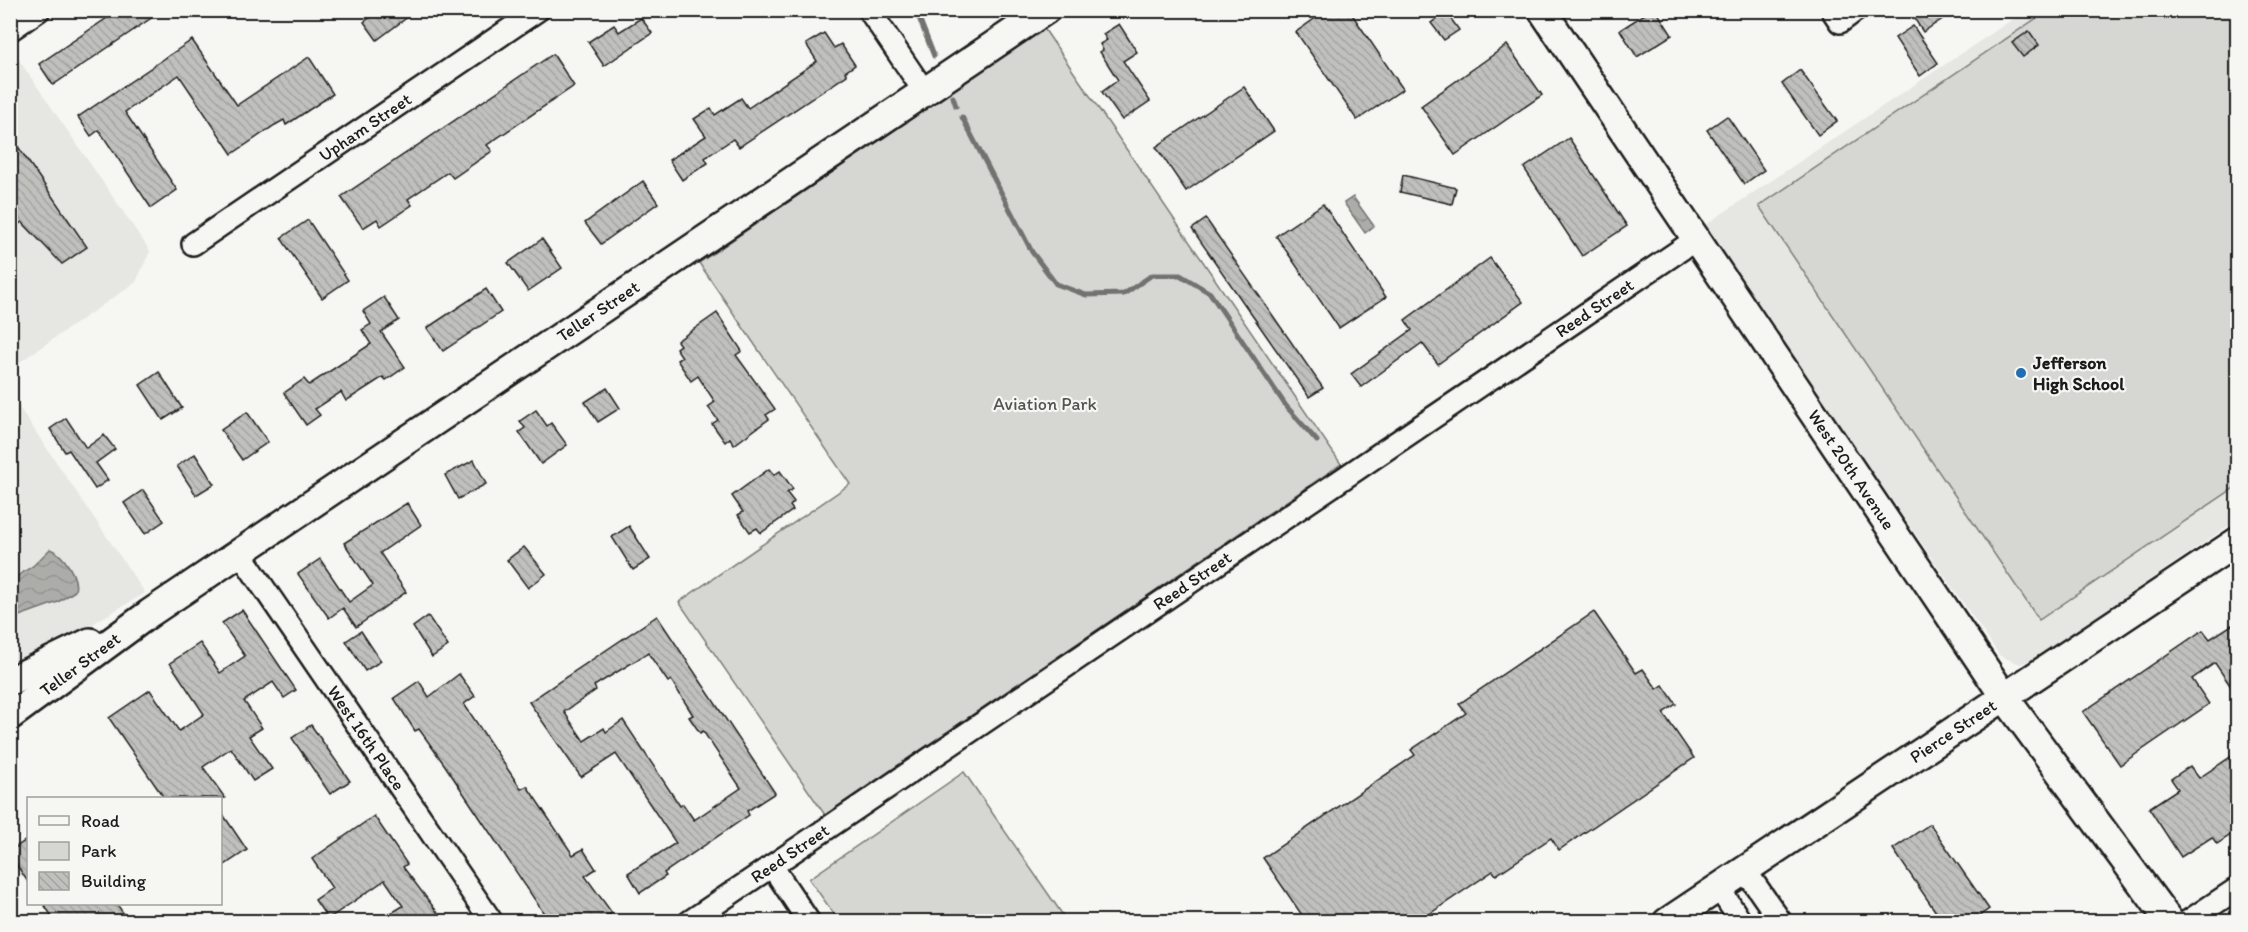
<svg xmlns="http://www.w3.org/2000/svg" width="2248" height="932" font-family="Itim,sans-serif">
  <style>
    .built { fill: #e6e6e2 }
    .green { fill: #d6d6d2; stroke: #797977; stroke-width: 1.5 }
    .water { fill: url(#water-waves); stroke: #727271; stroke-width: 1.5 }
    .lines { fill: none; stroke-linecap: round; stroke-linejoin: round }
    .stream { stroke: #727271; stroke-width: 5 }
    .building { fill: url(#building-back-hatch); stroke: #1c1c1c; stroke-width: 1.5; fill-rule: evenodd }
    .minor-casing { stroke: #1c1c1c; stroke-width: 26 }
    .tertiary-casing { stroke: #1c1c1c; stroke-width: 32 }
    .minor { stroke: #f6f6f2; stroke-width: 21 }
    .tertiary { stroke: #f6f6f2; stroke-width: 27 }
    .poi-dot { fill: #1f6fb2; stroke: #f6f6f2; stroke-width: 2 }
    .labels { text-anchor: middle; stroke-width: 4.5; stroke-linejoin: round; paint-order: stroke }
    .street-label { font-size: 18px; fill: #1c1c1c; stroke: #f6f6f2 }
    .poi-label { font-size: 18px; font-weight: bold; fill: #1c1c1c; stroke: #f6f6f2; text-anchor: start }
    .park-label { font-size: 18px; fill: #545453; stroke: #f6f6f2 }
  </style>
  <defs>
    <pattern id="water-waves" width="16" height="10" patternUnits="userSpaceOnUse" patternTransform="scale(1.5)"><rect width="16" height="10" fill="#acaca9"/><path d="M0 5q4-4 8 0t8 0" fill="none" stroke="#939391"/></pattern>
    <pattern id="building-back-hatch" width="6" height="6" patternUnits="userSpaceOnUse" patternTransform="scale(1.5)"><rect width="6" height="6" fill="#c0c0bd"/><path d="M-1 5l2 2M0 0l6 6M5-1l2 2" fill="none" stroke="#a4a4a2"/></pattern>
  </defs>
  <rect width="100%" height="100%" fill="#f6f6f2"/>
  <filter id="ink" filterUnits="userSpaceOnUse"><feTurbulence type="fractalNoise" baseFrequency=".0167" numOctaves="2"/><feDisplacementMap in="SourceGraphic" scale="12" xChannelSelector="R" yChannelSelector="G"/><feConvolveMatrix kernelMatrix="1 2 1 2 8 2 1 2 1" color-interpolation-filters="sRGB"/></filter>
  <g filter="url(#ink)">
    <!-- built -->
    <g class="built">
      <polygon points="2025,11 2237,11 2237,520 2036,658 2020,664 2000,656 1702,227"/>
      <polygon points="10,47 150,251 136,282 11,368"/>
      <polygon points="10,394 145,593 77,633 11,664"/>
    </g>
    <!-- green -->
    <g class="green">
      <polygon points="2047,11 2237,11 2237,486 2039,620 1759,206"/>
      <polygon points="1043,27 1341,464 825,815 679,602 850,484 699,263"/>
      <polygon points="964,772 1067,921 839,921 809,879"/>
    </g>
    <!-- water -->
    <g class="water">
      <polygon points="1353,197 1374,226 1365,233 1344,203"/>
      <path d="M50,549C64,554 79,578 75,591L58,602L11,619V580L33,566Z"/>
    </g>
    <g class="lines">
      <!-- stream -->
      <g class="stream">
        <polyline points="916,10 934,56"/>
        <polyline points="953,97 956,106"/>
        <polyline points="962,117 1032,252 1056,284 1086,295 1124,294 1152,275 1180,275 1210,293 1286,406 1317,441"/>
      </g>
    </g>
    <!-- building -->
    <g class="building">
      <polygon points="119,10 163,10 53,85 39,64"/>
      <polygon points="380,10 417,10 377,40 364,22"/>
      <polygon points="1327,10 1349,10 1403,89 1357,120 1296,32"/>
      <polygon points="1651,10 1656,10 1672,35 1637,57 1620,30"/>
      <polygon points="1909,10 1956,10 1923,32"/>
      <polygon points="1446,12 1459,30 1444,40 1431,23"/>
      <polygon points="641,18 652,33 604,66 588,42 614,25 619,32"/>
      <polygon points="1119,24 1137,52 1123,61 1150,101 1122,120 1102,92 1118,80 1100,52 1103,50 1100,44 1107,40 1103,34"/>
      <polygon points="1913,26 1938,63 1920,76 1895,38"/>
      <polygon points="2029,31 2039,45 2023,57 2012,43"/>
      <polygon points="824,33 834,48 841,44 855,65 845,72 847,75 739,147 733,139 705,158 708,163 682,180 669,160 706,136 694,119 711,108 715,115 741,98 748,108 817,61 806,44"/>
      <polygon points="192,40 237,105 309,57 333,94 286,125 284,120 275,125 232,154 179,75 125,112 177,190 151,208 99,130 91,136 78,117"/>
      <polygon points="1507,45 1542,95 1455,155 1421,106"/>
      <polygon points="553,54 574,86 487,145 492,151 453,178 448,172 408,199 412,205 381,226 377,219 363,228 341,197"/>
      <polygon points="1800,70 1837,121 1818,135 1782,84"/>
      <polygon points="1244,87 1274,131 1186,191 1156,147"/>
      <polygon points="1727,116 1764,170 1744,184 1707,130"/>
      <polygon points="10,135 87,247 62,264 22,222 10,230"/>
      <polygon points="1569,138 1627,226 1582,256 1524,168"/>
      <polygon points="1403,175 1456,188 1452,204 1400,192"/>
      <polygon points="643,181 658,203 601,244 585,223"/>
      <polygon points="1323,204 1386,297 1339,328 1276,236"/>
      <polygon points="1206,219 1323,388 1309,397 1192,229"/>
      <polygon points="308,220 348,280 322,298 281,238"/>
      <polygon points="542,239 562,268 528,291 508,263"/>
      <polygon points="1490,258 1523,302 1438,364 1422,343 1361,387 1351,374 1412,330 1405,320"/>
      <polygon points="486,289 501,312 443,351 427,328"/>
      <polygon points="384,297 399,320 381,332 405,367 386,380 383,377 346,401 341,392 315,409 320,415 306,425 284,393 304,379 309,385 371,344 362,330 371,324 363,311"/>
      <polygon points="717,313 742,351 736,355 775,409 766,415 769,419 734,445 730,438 725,442 712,424 718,420 708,407 715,402 698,376 691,381 677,360 682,357 676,348 680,345 677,341"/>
      <polygon points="159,372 182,408 163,420 140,385"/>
      <polygon points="607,388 620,408 598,422 585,402"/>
      <polygon points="536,410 547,426 551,423 567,445 541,464 519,432 525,428 520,421"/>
      <polygon points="247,412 268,442 242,460 221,430"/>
      <polygon points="66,418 86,448 104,435 115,449 96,463 108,480 95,489 69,450 65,452 50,429"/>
      <polygon points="195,454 214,484 196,495 177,466"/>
      <polygon points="474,460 486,484 458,499 445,475"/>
      <polygon points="769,469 774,475 780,471 793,489 787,493 794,502 790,506 793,510 761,533 757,528 750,532 738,515 743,512 732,496"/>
      <polygon points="143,490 164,521 145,534 124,503"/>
      <polygon points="407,503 421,525 380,553 406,592 356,627 343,608 329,618 298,574 320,559 349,602 373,585 344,543"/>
      <polygon points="629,526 650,559 633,570 612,537"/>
      <polygon points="524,547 546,574 528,588 507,560"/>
      <polygon points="242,610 296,690 284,698 273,682 244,701 262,728 249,736 272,769 253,781 231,748 203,767 225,798 164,798 109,718 150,690 179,731 204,714 170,663 200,643 220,673 245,656 222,623"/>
      <polygon points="1594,612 1636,673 1643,669 1657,689 1663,685 1676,704 1663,713 1694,758 1559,850 1551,838 1496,875 1493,871 1419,921 1306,921 1263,858 1415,755 1411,750 1466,713 1459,704"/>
      <polygon points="428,616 448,646 432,657 413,627"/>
      <path d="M657,616L775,793L747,811L749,815L664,873L666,876L640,893L628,873L676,843L616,754L581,777L529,702ZM648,653L668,682L671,680L693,715L689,717L700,733L703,731L741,788L694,820L683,804L680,806L623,720L606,732L604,728L584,741L564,712L596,690L594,686Z"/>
      <polygon points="2238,621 2238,697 2215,663 2192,679 2209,704 2120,765 2083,712 2203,630 2210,639"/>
      <polygon points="361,631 381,661 365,671 346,641"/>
      <polygon points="459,674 475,696 464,704 521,789 527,786 573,855 583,849 596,869 585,876 612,913 599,921 549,921 444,764 419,729 415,731 394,698 419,681 429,697"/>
      <polygon points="311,725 350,781 330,794 292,738"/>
      <polygon points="2238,752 2238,830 2217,844 2212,837 2181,857 2149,808 2178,789 2171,779 2190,766 2199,778"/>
      <polygon points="220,810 247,850 220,868"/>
      <polygon points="374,816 407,864 403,867 444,921 378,921 403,906 385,880 328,919 315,900 332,888 312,859"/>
      <polygon points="1930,824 1989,909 1972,921 1942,921 1893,849"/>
      <polygon points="28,839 28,882 10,855 10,851"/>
      <polygon points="43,903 116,903 129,921 55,921"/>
    </g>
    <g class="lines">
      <defs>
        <g id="minor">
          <polyline points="869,10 924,91"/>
          <polyline points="1832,10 1840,22 1856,10"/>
          <polyline points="10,30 39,10"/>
          <path id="s1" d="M193,244L538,10"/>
          <path id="s2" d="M240,553L492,922"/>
          <polyline points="772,866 809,922"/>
          <polyline points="1745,870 1781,922"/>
          <polyline points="1719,888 1741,922"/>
          <path id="s3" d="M689,922L1695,240"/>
          <polyline points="2187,922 2238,888"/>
        </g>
        <g id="tertiary">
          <path id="s4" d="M1542,10L2003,695L2170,922"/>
          <polyline points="10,681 90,642"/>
          <path id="s5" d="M10,716L150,613L1046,10"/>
          <path id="s6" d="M1667,922L2238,541"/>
        </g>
      </defs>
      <!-- minor casing -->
      <use href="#minor" class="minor-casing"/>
      <!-- tertiary casing -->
      <use href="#tertiary" class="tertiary-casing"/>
      <!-- minor -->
      <use href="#minor" class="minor"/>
      <!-- tertiary -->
      <use href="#tertiary" class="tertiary"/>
    </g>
  </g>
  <!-- markers -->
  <circle class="poi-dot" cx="2021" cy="373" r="6"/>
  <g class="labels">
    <!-- street labels -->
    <g class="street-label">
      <text dy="6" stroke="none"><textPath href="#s1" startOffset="208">Upham Street</textPath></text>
      <text dy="6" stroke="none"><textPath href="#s3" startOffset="1094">Reed Street</textPath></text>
      <text dy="6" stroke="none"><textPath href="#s5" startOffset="714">Teller Street</textPath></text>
      <text dy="6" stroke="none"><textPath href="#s4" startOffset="554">West 20th Avenue</textPath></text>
      <text dy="6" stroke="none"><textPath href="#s3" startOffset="608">Reed Street</textPath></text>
      <text dy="6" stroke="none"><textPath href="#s5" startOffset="87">Teller Street</textPath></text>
      <text dy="6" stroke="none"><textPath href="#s6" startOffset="344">Pierce Street</textPath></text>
      <text dy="6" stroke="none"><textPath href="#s2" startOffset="224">West 16th Place</textPath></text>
      <text dy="6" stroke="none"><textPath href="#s3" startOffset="122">Reed Street</textPath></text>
    </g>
    <!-- poi labels -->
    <g class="poi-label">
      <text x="2033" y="369">Jefferson<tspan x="2033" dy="21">High School</tspan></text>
    </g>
    <!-- park labels -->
    <g class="park-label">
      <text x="1045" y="410">Aviation Park</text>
    </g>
  </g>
  <!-- margin -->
  <rect width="2248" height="932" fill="none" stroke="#f6f6f2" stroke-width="36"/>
  <rect x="18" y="18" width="2212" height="896" fill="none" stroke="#1c1c1c" stroke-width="2" filter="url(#ink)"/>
  <!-- legend -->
  <rect x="27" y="797" width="195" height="108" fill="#f6f6f2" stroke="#9f9f9c" stroke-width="1.5"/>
  <rect x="39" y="816" width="30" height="9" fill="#f6f6f2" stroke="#9f9f9c" stroke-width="1.5"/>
  <text x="81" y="827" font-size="18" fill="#1c1c1c">Road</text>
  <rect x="39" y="842" width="30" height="18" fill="#d6d6d2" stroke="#9f9f9c" stroke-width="1.5"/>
  <text x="81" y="857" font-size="18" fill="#1c1c1c">Park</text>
  <rect x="39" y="872" width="30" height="18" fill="url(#building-back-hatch)" stroke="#9f9f9c" stroke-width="1.5"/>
  <text x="81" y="887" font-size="18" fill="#1c1c1c">Building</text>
</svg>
